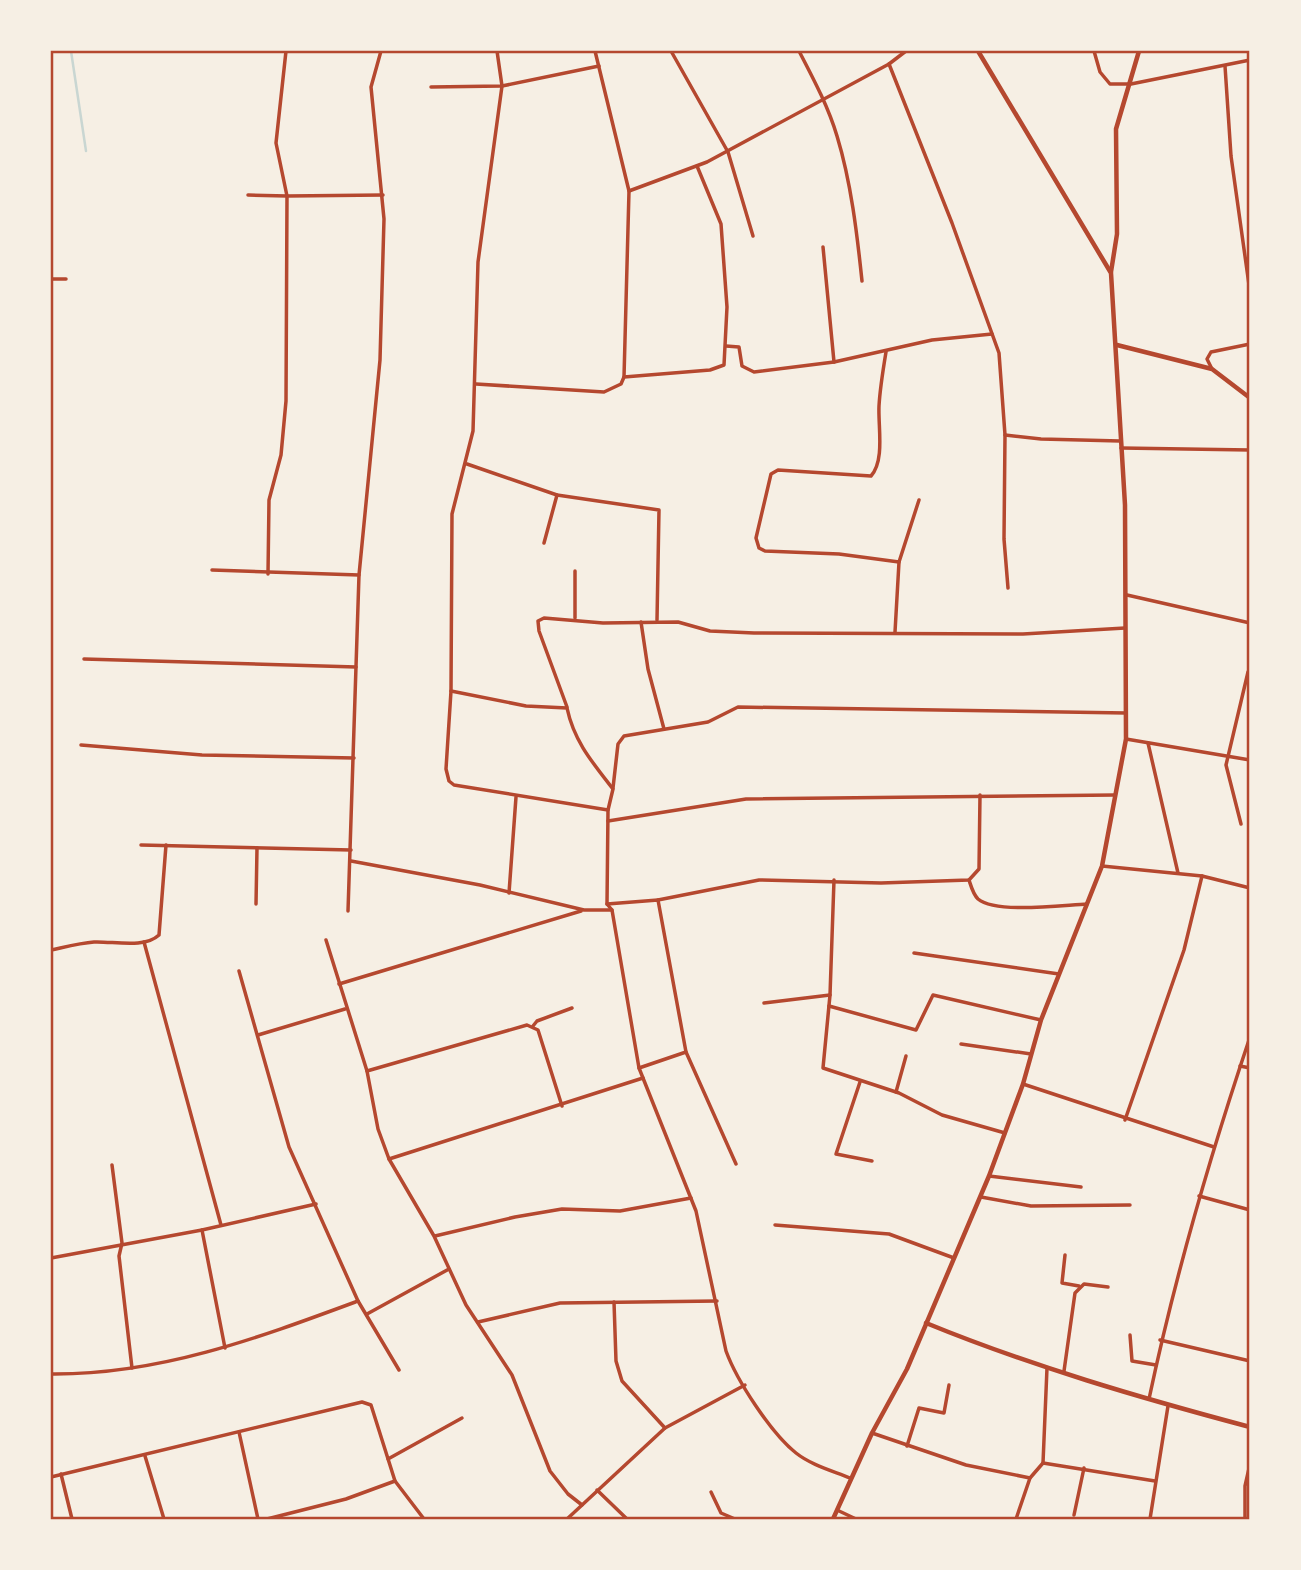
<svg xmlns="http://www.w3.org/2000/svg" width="1301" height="1570" font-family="'Playfair Display',serif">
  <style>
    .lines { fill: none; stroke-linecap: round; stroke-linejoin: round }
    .stream { stroke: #c9d6d2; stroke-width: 2.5 }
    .minor { stroke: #b5482f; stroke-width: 3.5 }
    .tertiary { stroke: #b5482f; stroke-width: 4.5 }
    .secondary { stroke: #b5482f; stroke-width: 4.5 }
    .neatline { fill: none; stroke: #b5482f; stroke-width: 2.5 }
  </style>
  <rect width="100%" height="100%" fill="#f6efe4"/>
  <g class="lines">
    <!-- stream -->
    <polyline class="stream" points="71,51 86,151"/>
    <!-- minor -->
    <g class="minor">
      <polyline points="497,51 502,86 478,262 473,431 452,514 451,691 446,769 449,781 454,785 608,810"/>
      <polyline points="595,51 629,191 624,377"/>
      <polyline points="671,51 728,152 753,236"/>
      <path d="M799,51C813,78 828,106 837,136C851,182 857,233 862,281"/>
      <polyline points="1094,51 1100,72 1110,84 1131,84 1250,60"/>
      <polyline points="889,64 952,223 999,353 1005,435 1004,539 1008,588"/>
      <polyline points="1225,66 1231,156 1250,292"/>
      <polyline points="431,87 502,86 599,66"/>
      <polyline points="629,191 707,162 889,64 906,51"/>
      <polyline points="248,195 287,196 276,143 286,51"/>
      <polyline points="823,247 834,362"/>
      <polyline points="51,279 66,279"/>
      <polyline points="726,346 739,347 742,366 754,372 834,362 932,340 992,334"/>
      <path d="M886,352C883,370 880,388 879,406C878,427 885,460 871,476L778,470L771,474L756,538L759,548L765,551L839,554L899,562"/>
      <polyline points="1212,369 1207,359 1211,352 1250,344"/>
      <polyline points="476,384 604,392 621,384 624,377 710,370 724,365 727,307 721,224 697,166"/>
      <polyline points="1005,435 1041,439 1120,441"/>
      <polyline points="1121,448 1250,450"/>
      <polyline points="467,464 557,495 659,510 657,620"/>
      <polyline points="544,543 557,495"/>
      <polyline points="212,570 359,575"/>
      <polyline points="575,571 575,618"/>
      <polyline points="268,574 269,500 281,455 286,401 287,196 383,195"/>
      <polyline points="1127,595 1250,623"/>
      <polyline points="641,622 648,669 664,729"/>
      <polyline points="895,632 899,562 919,500"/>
      <polyline points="84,659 356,667"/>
      <path d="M451,691L526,706L567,708C574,741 592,762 613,789L608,810L607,904L612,910L639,1068L696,1211L726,1351C737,1381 771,1433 796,1453C811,1465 833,1471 850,1478"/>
      <polyline points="567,707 539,631 538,621 544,618 603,623 678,622 710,631 754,633 1023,634 1125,628"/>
      <polyline points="1126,739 1250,760"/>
      <polyline points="1148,743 1178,873"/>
      <polyline points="81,745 202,755 354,758"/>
      <polyline points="613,788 618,744 624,736 708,722 738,707 1126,713"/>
      <polyline points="608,821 746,799 1115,795"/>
      <polyline points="1241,824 1226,765 1248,672"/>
      <polyline points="141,845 351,850"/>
      <polyline points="351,861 480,885 584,910 612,910"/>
      <polyline points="1102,866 1202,876 1250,888"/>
      <polyline points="834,880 830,995 823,1068 899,1093 942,1115 1005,1133"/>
      <path d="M969,880C971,886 973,894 978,899C996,914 1063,905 1087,904"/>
      <polyline points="509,893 516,797"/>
      <polyline points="658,900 759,880 881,883 969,880 979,869 980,795"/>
      <polyline points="256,904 257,848"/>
      <polyline points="607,904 658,900 686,1052 736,1164"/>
      <polyline points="348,911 359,575 380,360 384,219 371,87 381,51"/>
      <polyline points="326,940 367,1071 378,1129 389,1159 434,1236 466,1305 512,1375 550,1471 568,1494 582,1505"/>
      <polyline points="144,942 221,1225"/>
      <path d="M51,950C65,947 80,943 94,942C113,941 144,949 159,935L166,845"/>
      <polyline points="914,953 1059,974"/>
      <polyline points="239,971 289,1147 358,1301 399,1370"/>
      <polyline points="339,984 581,911"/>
      <polyline points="764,1003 830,995"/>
      <polyline points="829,1006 916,1030 933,995 1041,1020"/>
      <polyline points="533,1026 537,1021 572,1008"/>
      <polyline points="258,1035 345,1009"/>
      <polyline points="961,1044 1031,1054"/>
      <polyline points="1240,1066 1250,1068"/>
      <polyline points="639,1068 686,1052"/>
      <polyline points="367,1071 527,1025 538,1030 562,1106"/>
      <polyline points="860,1082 836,1154 872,1161"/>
      <polyline points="1023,1084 1214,1147"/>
      <polyline points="896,1092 906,1056"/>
      <polyline points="1125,1120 1184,950 1202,876"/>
      <polyline points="389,1159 643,1078"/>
      <polyline points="112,1165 122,1243 119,1256 132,1368"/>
      <polyline points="989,1176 1081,1187"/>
      <polyline points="1199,1196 1250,1210"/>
      <polyline points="981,1197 1031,1206 1130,1205"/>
      <polyline points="775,1225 889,1234 954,1258"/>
      <polyline points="435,1236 515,1217 562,1209 620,1211 691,1198"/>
      <polyline points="1065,1255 1062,1283 1079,1286"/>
      <polyline points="51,1258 202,1230"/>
      <polyline points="614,1302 616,1361 622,1381 665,1428"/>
      <polyline points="367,1314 449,1269"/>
      <polyline points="478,1322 560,1303 717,1301"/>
      <polyline points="1130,1335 1132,1361 1156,1365"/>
      <polyline points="1160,1340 1250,1361"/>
      <polyline points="225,1348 202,1230 316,1204"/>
      <polyline points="1064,1371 1075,1293 1084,1284 1108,1287"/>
      <path d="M51,1374C159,1375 258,1338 358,1301"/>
      <path d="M1149,1399C1175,1276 1210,1156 1250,1037"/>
      <polyline points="239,1432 258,1519"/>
      <polyline points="872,1433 966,1465 1030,1478"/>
      <polyline points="907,1446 919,1408 944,1413 949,1385"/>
      <polyline points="145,1456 164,1519"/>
      <polyline points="388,1459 462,1418"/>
      <polyline points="1043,1463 1155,1481"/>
      <polyline points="61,1474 72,1519"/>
      <polyline points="51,1477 362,1402 371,1405 395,1481 424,1519"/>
      <polyline points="597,1490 627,1519"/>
      <polyline points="711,1492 721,1513 735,1519"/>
      <polyline points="837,1510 856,1519"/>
      <polyline points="1074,1515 1084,1468"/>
      <polyline points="267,1519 346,1499 395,1481"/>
      <polyline points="567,1519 665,1428 745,1385"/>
      <polyline points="1016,1519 1030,1478 1043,1463 1047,1368"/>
      <polyline points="1150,1519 1168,1406"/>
      <polyline points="1245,1519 1245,1486 1250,1464"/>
    </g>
    <!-- tertiary -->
    <path class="tertiary" d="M926,1323C1031,1366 1141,1398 1250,1427"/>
    <!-- secondary -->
    <g class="secondary">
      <polyline points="1111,272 1117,234 1116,129 1139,51"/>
      <polyline points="1117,345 1212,369 1250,398"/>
      <polyline points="833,1519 872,1433 907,1369 989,1176 1023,1084 1041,1020 1102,866 1126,739 1125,505 1111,273 978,51"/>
    </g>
  </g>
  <!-- border -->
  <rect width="1301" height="1570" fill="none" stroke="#f6efe4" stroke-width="105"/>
  <rect x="52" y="52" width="1196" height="1466" class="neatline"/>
</svg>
